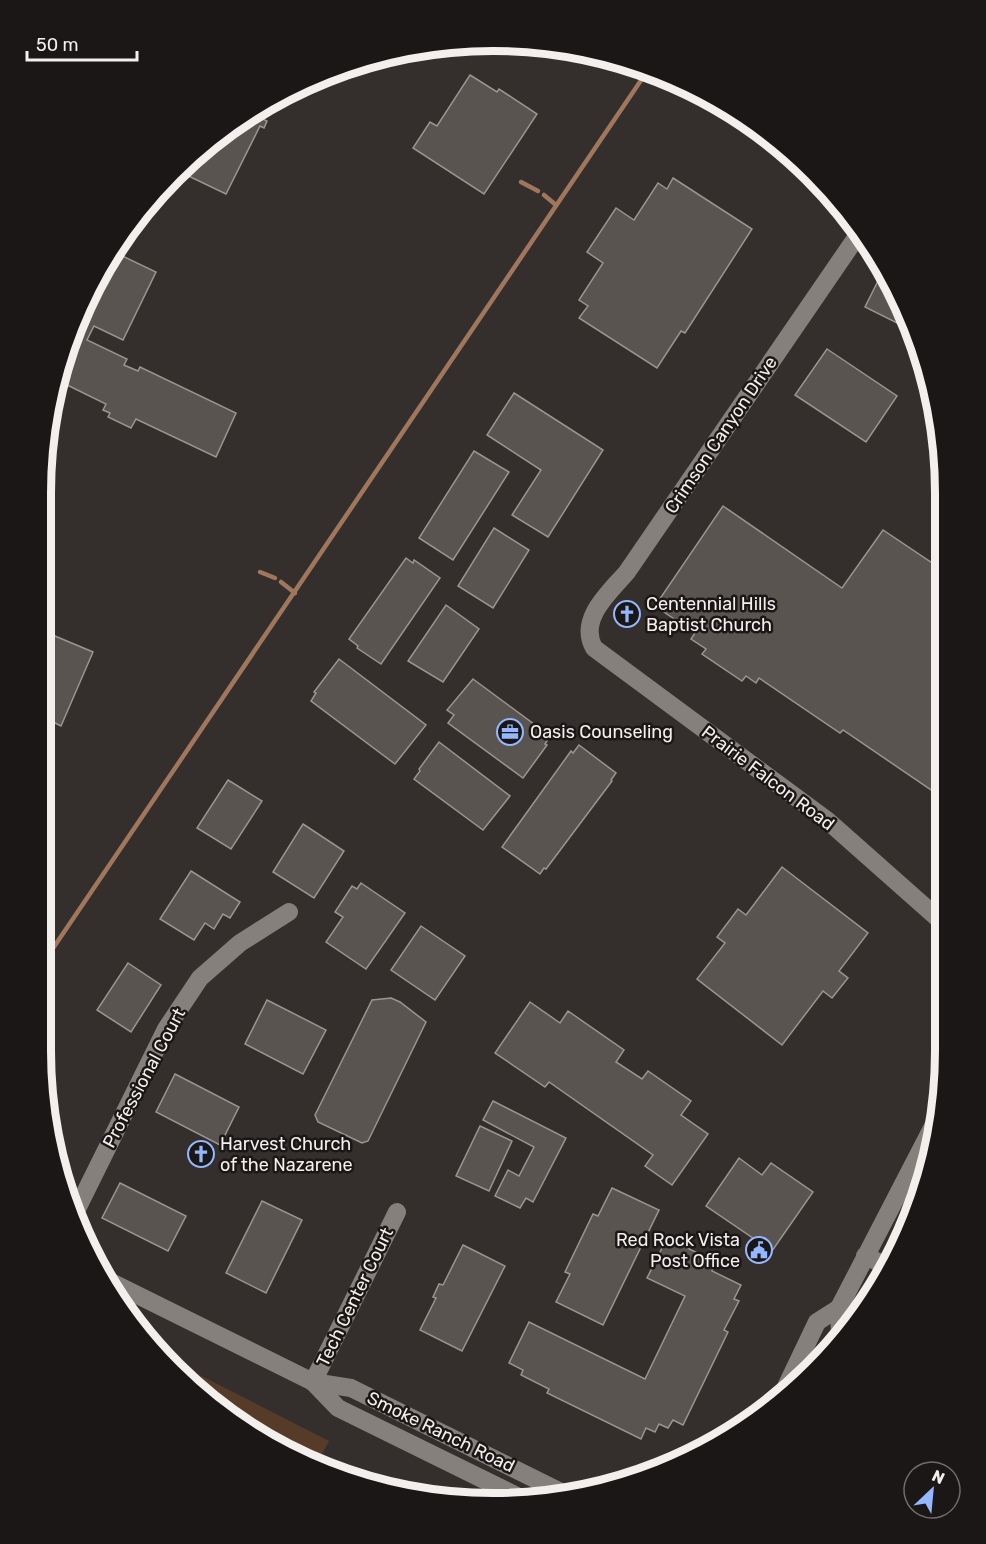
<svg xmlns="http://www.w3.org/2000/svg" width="986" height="1544" font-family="Rubik,sans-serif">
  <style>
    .green { fill: #573b29 }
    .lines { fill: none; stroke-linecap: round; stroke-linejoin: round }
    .stream { stroke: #a0775c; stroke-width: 4.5 }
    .building { fill: #595450; stroke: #9b9591; stroke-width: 1.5 }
    .street { stroke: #86807c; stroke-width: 18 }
    .secondary { stroke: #86807c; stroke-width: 18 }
    .labels { text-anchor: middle; stroke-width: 5; stroke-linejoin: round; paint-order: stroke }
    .street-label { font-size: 18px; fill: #f2efed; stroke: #1a1716 }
    .poi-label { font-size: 18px; fill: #f2efed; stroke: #1a1716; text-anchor: start }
    .rim { fill: none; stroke: #f2efed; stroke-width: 8 }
  </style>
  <rect width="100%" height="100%" fill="#342f2c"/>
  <!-- green -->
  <polygon class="green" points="182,1366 329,1441 317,1463 218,1410 180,1370"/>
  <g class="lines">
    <!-- stream -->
    <g class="stream">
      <polyline points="521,182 538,191"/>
      <polyline points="544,195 556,205"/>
      <polyline points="260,572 275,578"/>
      <polyline points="281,582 295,593"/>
      <polyline points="41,966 648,70"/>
    </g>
  </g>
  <!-- building -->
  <g class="building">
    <polygon points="470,75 497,92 499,89 537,114 484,194 413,148 430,122 437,126"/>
    <polygon points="705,94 769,134 797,161 794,165 700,102"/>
    <polygon points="251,113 267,121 264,128 260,126 226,194 178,171 195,153"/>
    <polygon points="673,178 752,229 685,333 681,331 657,368 579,318 588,306 579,300 603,263 587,252 616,208 634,220 658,183 667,189"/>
    <polygon points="114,252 156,272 123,340 94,326 87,340 127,359 124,365 138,371 140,367 236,413 216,457 136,419 131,428 108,417 110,413 103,410 106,404 59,381 75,320"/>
    <polygon points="885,267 911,330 865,307"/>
    <polygon points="827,349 897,396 866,442 795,395"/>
    <polygon points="514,393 603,450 548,537 512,515 541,470 487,435"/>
    <polygon points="474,451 509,472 453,560 419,538"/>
    <polygon points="723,506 842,588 883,530 944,571 943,798 843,730 840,733 759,678 756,683 746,676 742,681 702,654 706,649 691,639 695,633 655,606"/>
    <polygon points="494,528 529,550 493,608 458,586"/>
    <polygon points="406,558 413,563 414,560 440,578 381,664 357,648 358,646 349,639"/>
    <polygon points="446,605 479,629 443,682 408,661"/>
    <polygon points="43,631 93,652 61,726 43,717"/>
    <polygon points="339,659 426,725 395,764 311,701 316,693 314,692"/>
    <polygon points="473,679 550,736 545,744 547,745 523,778 448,723 454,715 447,710"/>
    <polygon points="439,742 510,796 483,830 414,779 420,771 419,769"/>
    <polygon points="579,745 616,773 611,780 612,781 546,869 544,868 540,874 502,847 571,751 573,753"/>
    <polygon points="228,780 262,801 231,849 197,828"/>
    <polygon points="303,824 344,851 314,898 273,872"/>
    <polygon points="782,867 868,933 839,971 848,978 832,998 823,991 782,1045 697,979 725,943 717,937 738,909 746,915"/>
    <polygon points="191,871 240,902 230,918 223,914 214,929 205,923 194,940 160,919"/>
    <polygon points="361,883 405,913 366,969 326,942 343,917 335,912 352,886 357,889"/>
    <polygon points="421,926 465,956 435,1000 391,970"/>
    <polygon points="128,963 161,985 131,1032 97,1010"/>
    <polygon points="391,998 400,1002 426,1022 368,1141 362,1143 318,1122 315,1115 372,1000"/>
    <polygon points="267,1000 326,1030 303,1074 245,1044"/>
    <polygon points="530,1002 560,1023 568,1011 624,1050 616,1062 642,1079 648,1071 691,1101 681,1115 708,1134 672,1185 645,1166 653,1155 549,1082 545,1087 495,1053"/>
    <polygon points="175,1074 239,1107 220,1145 156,1112"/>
    <polygon points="493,1101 566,1138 533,1202 526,1198 520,1208 495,1196 508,1170 519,1176 534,1147 483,1120"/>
    <polygon points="480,1126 512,1141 489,1191 456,1176"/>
    <polygon points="739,1158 762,1175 771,1163 813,1192 772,1251 706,1206"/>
    <polygon points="120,1183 186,1216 168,1251 102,1218"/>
    <polygon points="612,1188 659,1210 603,1325 556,1302 570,1274 565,1272 593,1214 598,1216"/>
    <polygon points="262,1201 302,1220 266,1293 226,1273"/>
    <polygon points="667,1238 716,1262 712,1271 741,1285 734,1299 739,1301 724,1330 728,1332 683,1425 673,1420 668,1428 659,1424 655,1432 646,1428 641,1439 547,1393 549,1389 521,1375 523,1370 509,1363 529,1322 645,1379 685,1296 647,1278"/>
    <polygon points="463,1245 505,1266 462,1351 420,1330 436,1298 433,1297 439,1284 443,1285"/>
  </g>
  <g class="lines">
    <!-- street -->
    <g class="street">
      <path d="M860,232L627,572C609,593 578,619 594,648L828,821L942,922"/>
      <polyline points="74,1215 166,1029 200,978 240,943 289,912"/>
      <polyline points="865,1256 887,1266"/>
      <polyline points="313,1382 397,1212"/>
    </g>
    <!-- secondary -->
    <g class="secondary">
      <polyline points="105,1279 313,1382 351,1388 565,1494"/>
      <polyline points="839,1308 840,1337"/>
      <polyline points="313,1382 338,1408 523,1499"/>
      <polyline points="785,1389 817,1322 839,1308 942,1109"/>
    </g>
  </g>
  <!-- icons -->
  <defs>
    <symbol id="church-ring" viewBox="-11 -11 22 22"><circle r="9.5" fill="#1a1716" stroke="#94b7fd" stroke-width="1.5"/><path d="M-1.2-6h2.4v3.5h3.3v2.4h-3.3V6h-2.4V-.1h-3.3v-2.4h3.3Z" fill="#94b7fd"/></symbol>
    <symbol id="office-ring" viewBox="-11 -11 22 22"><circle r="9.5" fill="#1a1716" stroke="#94b7fd" stroke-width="1.5"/><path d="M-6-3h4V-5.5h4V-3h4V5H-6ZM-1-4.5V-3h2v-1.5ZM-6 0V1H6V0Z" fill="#94b7fd"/></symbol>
    <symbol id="civic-ring" viewBox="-11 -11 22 22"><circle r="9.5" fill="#1a1716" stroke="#94b7fd" stroke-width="1.5"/><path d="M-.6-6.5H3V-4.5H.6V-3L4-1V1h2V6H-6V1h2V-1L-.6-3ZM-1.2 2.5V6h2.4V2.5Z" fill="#94b7fd"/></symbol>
  </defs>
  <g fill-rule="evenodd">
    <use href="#church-ring" x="612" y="599" width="30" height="30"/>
    <use href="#office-ring" x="495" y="717" width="30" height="30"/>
    <use href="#church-ring" x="186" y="1139" width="30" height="30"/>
    <use href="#civic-ring" x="744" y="1235" width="30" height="30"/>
  </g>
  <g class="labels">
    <!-- street labels -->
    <g class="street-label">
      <text transform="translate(721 435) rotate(-56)" y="6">Crimson Canyon Drive</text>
      <text transform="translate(768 778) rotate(37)" y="6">Prairie Falcon Road</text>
      <text transform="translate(144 1078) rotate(-62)" y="6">Professional Court</text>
      <text transform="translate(355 1297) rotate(-64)" y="6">Tech Center Court</text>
      <text transform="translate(441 1432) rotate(26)" y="6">Smoke Ranch Road</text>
    </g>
    <!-- poi labels -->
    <g class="poi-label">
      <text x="646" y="610">Centennial Hills<tspan x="646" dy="21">Baptist Church</tspan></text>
      <text x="530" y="738">Oasis Counseling</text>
      <text x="220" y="1150">Harvest Church<tspan x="220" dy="21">of the Nazarene</tspan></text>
      <text x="740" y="1246" text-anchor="end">Red Rock Vista<tspan x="740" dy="21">Post Office</tspan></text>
    </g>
  </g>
  <!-- crop -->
  <path d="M0 0H986V1544H0ZM493 51H493A442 442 0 0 1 935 493V1051A442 442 0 0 1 493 1493H493A442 442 0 0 1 51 1051V493A442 442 0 0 1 493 51Z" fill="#1a1716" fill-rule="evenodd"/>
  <path class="rim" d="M493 51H493A442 442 0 0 1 935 493V1051A442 442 0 0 1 493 1493H493A442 442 0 0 1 51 1051V493A442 442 0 0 1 493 51Z"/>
  <!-- north arrow -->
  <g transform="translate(932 1490) rotate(26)"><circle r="28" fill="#1a1716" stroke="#706d6c" stroke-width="1.5"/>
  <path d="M0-4.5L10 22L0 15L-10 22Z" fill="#94b7fd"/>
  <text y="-9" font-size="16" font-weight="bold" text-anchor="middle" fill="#f2efed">N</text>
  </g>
  <!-- scale -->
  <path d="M27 51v9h110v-9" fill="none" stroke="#f2efed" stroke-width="3"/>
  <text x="36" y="51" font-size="18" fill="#f2efed" stroke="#1a1716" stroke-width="4.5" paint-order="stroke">50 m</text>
</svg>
